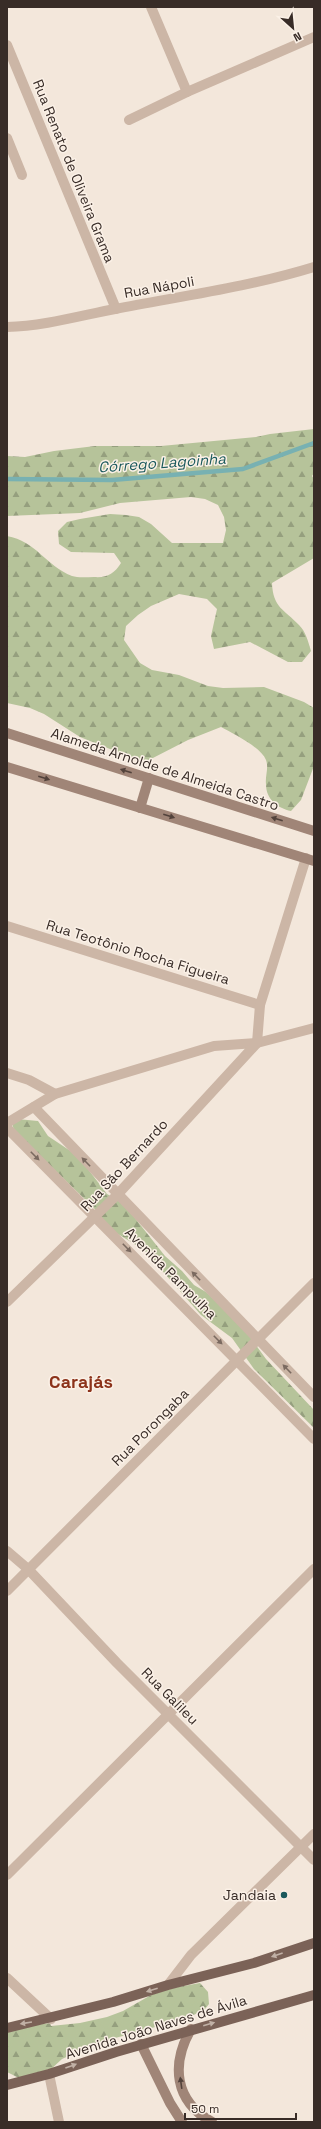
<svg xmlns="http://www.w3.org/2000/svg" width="321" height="2129" font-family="'Space Grotesk',sans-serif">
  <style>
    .forest { fill: url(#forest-firs) }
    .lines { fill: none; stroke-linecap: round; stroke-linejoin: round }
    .stream { stroke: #78b1b2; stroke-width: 4.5 }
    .minor { stroke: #ccb6a6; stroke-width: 10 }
    .secondary { stroke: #a08577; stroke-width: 10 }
    .primary { stroke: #7b6257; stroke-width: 10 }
    .oneway { fill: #52423b }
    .oneway2 { fill: #7b6a60 }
    .oneway3 { fill: #c1b1a6 }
    .poi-dot { fill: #1a595c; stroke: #fbf1e7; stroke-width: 1.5 }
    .labels { text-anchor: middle; stroke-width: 3; stroke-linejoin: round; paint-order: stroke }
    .street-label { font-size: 14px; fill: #382c27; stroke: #fbf1e7 }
    .poi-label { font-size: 14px; fill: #382c27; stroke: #fbf1e7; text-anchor: end }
    .water-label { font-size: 15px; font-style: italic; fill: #1a595c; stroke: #fbf1e7 }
    .district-label { font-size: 18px; font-weight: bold; fill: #8c331b; stroke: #fbf1e7 }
  </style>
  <defs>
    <pattern id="forest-firs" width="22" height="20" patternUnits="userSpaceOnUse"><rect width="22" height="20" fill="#b6c39a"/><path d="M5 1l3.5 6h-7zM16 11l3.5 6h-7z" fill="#959f7e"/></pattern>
  </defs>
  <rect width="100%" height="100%" fill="#f3e7db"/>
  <!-- forest -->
  <g class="forest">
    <path d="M314,429V473L312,476L314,479V558L272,583C273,608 284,609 299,625C306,632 308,641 311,651L302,662H288L250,642L214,649L211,636L217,609L207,599L179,594L151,606L138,615L126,626L124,640L140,663L152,670L179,675L208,686L223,688L264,687L304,702L314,708V766L301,800L291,811C278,808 266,800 266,784C265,776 269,768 266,760C261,747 232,733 221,727L188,740L149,760L135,759L80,737L44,714L30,708L7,703V536C36,541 46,566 72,576C78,578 87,577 94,577C107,578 114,574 121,563L114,553L71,552L59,544L58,531L67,522L80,519L110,514L126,515L139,517L151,524L172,543H223L226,530L224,517L218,505L205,499L191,497L120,503L80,513L7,516V456L25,457L54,451L95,446H161L256,437L270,434Z"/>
    <polygon points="17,1119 38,1121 48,1136 78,1156 107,1194 123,1203 165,1256 182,1271 194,1285 206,1292 239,1322 266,1359 314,1410 314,1428 254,1369 232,1338 201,1315 144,1250 113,1231 93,1207 14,1131 12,1122"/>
    <polygon points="200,1983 208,1992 209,2004 205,2009 188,2018 97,2043 62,2059 49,2071 21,2079 7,2072 7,2029 50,2023 51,2026 80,2023 107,2017 123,2011 151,1995 173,1988"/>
  </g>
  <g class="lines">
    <!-- stream -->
    <polyline class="stream" points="7,479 112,480 243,469 314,443"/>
    <!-- minor -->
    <g class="minor">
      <polyline points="151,7 187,92"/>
      <polyline points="7,45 116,309"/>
      <polyline points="129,120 187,92 314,37"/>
      <polyline points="7,138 22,175"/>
      <path d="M7,327C44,326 79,316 115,309C182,296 249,287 314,267"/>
      <polyline points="7,926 260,1005"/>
      <polyline points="7,1073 29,1080 55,1094"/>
      <polyline points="34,1107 314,1397"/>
      <polyline points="7,1123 55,1094 214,1046 257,1043 314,1028"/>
      <polyline points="7,1128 314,1439"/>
      <polyline points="7,1302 117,1195 257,1043 260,1005 306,858"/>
      <polyline points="7,1551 28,1569 117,1663 314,1860"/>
      <polyline points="7,1591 314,1283"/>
      <polyline points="7,1875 314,1569"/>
      <polyline points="7,1978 51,2019"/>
      <polyline points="168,1985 191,1955 314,1834"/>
      <polyline points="49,2074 59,2122"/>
    </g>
    <!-- secondary -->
    <g class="secondary">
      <polyline points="7,733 314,831"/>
      <polyline points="7,767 314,861"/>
      <polyline points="140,808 149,778"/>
      <path d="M191,2029C171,2064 174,2101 212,2122"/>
      <polyline points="141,2044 170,2103 182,2122"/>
    </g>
    <!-- primary -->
    <g class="primary">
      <polyline points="7,2028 113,2002 168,1985 254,1963 314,1943"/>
      <polyline points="7,2085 49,2074 116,2052 314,1995"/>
    </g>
  </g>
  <!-- one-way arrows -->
  <defs><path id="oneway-solid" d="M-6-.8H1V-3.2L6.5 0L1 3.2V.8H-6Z"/></defs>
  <g class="oneway">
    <use href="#oneway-solid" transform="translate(126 771) rotate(-162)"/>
    <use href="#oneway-solid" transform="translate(44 778) rotate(17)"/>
    <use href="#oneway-solid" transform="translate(169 816) rotate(17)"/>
    <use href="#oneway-solid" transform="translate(277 819) rotate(-162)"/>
    <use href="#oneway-solid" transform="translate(181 2083) rotate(-98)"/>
  </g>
  <g class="oneway2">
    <use href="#oneway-solid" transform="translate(35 1156) rotate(45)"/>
    <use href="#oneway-solid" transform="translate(86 1162) rotate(-134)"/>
    <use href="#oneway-solid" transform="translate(127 1248) rotate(45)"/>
    <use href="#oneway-solid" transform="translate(196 1276) rotate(-134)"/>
    <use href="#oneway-solid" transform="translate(218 1340) rotate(45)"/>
    <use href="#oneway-solid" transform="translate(287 1369) rotate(-134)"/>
  </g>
  <g class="oneway3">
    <use href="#oneway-solid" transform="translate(277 1955) rotate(161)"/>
    <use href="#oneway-solid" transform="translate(152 1990) rotate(162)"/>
    <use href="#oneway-solid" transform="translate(26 2023) rotate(171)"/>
    <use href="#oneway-solid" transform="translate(209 2024) rotate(-16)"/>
    <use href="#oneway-solid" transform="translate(71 2066) rotate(-20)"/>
  </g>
  <!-- markers -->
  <circle class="poi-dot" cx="284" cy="1895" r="4"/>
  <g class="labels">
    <!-- street labels -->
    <g class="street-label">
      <text transform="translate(74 171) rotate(68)" y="5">Rua Renato de Oliveira Grama</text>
      <text transform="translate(159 287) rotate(-10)" y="5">Rua Nápoli</text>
      <text transform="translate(165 769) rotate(18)" y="5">Alameda Arnolde de Almeida Castro</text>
      <text transform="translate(138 952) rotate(17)" y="5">Rua Teotônio Rocha Figueira</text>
      <text transform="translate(124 1165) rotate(-47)" y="5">Rua São Bernardo</text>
      <text transform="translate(171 1273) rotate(45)" y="5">Avenida Pampulha</text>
      <text transform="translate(150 1427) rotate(-45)" y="5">Rua Porongaba</text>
      <text transform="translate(170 1696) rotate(45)" y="5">Rua Galileu</text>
      <text transform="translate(156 2027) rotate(-17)" y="5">Avenida João Naves de Ávila</text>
    </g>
    <!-- poi labels -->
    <g class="poi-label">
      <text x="276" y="1900">Jandaia</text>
    </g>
    <!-- water labels -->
    <g class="water-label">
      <text transform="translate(162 463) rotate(-4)" y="5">Córrego Lagoinha</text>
    </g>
    <!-- district labels -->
    <g class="district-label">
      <text x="81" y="1388">Carajás</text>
    </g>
  </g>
  <!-- border -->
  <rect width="321" height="2129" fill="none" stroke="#382c27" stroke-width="16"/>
  <!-- north arrow -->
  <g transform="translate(293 28) rotate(153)" stroke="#fbf1e7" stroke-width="3" paint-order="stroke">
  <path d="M0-3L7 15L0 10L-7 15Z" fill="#382c27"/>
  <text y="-6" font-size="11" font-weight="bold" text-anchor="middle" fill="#382c27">N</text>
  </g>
  <!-- scale -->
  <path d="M185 2113v6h111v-6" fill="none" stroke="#382c27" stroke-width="2"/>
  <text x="191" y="2113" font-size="12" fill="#382c27" stroke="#fbf1e7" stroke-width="3" paint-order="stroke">50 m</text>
</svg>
